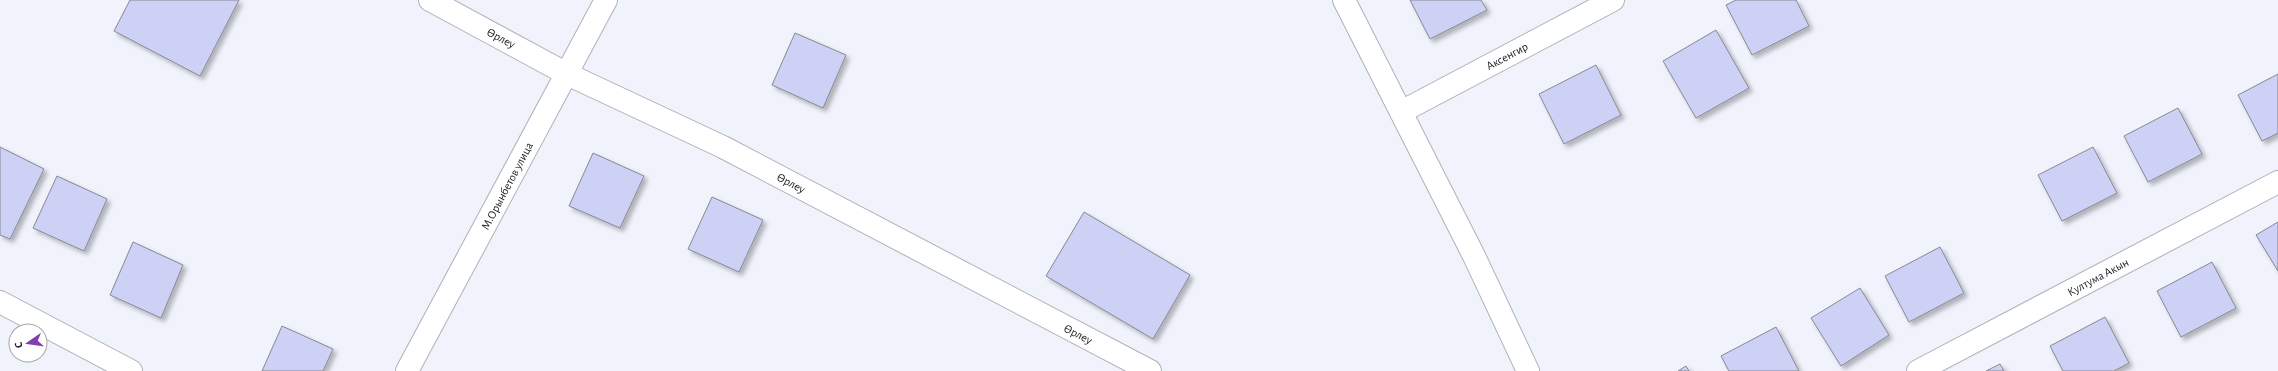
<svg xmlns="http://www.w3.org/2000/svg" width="2278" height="371" font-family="'Alegreya Sans',sans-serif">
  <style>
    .building { fill: #ccd1f5; stroke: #878892; filter: url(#shadow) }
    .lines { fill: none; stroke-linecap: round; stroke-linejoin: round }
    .minor-casing { stroke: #afb0ba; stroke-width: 24 }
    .minor { stroke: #fff; stroke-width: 22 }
    .labels { text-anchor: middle; stroke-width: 4; stroke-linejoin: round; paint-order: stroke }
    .street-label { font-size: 12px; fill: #212225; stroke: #fff }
  </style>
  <defs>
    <filter id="shadow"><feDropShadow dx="3.5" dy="3.5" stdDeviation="2" flood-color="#0004"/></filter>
  </defs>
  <rect width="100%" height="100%" fill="#f0f2fc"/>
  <!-- building -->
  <g class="building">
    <polygon points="130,0 239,0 200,76 114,31"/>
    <polygon points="1410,0 1481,0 1487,10 1430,39"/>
    <polygon points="1736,0 1796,0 1809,26 1752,55 1726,5"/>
    <polygon points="1716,30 1749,88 1696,118 1663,61"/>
    <polygon points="795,33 846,55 823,108 772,85"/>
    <polygon points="1596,65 1621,115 1564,144 1539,94"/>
    <polygon points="2278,74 2278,133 2262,141 2238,95"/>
    <polygon points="2178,108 2202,154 2148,182 2124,136"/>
    <polygon points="0,147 44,169 10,239 0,235"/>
    <polygon points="2093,147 2117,193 2062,221 2038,175"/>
    <polygon points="593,153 644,176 620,228 569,206"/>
    <polygon points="57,176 107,199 84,251 33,228"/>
    <polygon points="712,197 763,220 739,272 688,249"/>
    <polygon points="1084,212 1190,275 1153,339 1046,276"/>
    <polygon points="2278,222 2278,271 2256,235"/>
    <polygon points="133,242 183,265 161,318 110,295"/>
    <polygon points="1940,247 1964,293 1909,322 1885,276"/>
    <polygon points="2212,262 2236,308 2181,337 2157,291"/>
    <polygon points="1860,288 1889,335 1841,366 1811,318"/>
    <polygon points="2105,317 2129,363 2114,371 2063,371 2050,346"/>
    <polygon points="282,326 333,349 323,371 262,371"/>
    <polygon points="1776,327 1799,371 1729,371 1721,356"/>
    <polygon points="2000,364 2004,371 1986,371"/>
    <polygon points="1686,366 1689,371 1678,371"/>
  </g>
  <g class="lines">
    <defs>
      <g id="minor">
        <polyline points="430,0 567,74 723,147 1150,371"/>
        <polyline points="1344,0 1474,256 1528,371"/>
        <polyline points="1401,112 1613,0"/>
        <polyline points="0,302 131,371"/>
        <polyline points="407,371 606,0"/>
        <polyline points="1918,371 2278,182"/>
      </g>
    </defs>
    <!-- minor casing -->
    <use href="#minor" class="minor-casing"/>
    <!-- minor -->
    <use href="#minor" class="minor"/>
  </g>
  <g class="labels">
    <!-- street labels -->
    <g class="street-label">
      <text transform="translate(501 38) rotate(28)" y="4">Өрлеу</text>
      <text transform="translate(1507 56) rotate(-28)" y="4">Аксенгир</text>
      <text transform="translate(791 183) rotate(28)" y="4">Өрлеу</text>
      <text transform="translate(507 186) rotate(-62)" y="4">М.Орынбетов улица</text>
      <text transform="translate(2098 277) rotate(-28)" y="4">Култума Акын</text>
      <text transform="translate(1078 334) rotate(27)" y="4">Өрлеу</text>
    </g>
  </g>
  <!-- north arrow -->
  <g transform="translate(28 343) rotate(257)"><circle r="19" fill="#ffffff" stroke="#a6a7a8"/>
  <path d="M0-3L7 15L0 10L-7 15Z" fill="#833db0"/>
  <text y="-6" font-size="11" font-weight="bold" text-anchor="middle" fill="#212225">С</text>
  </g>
</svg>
